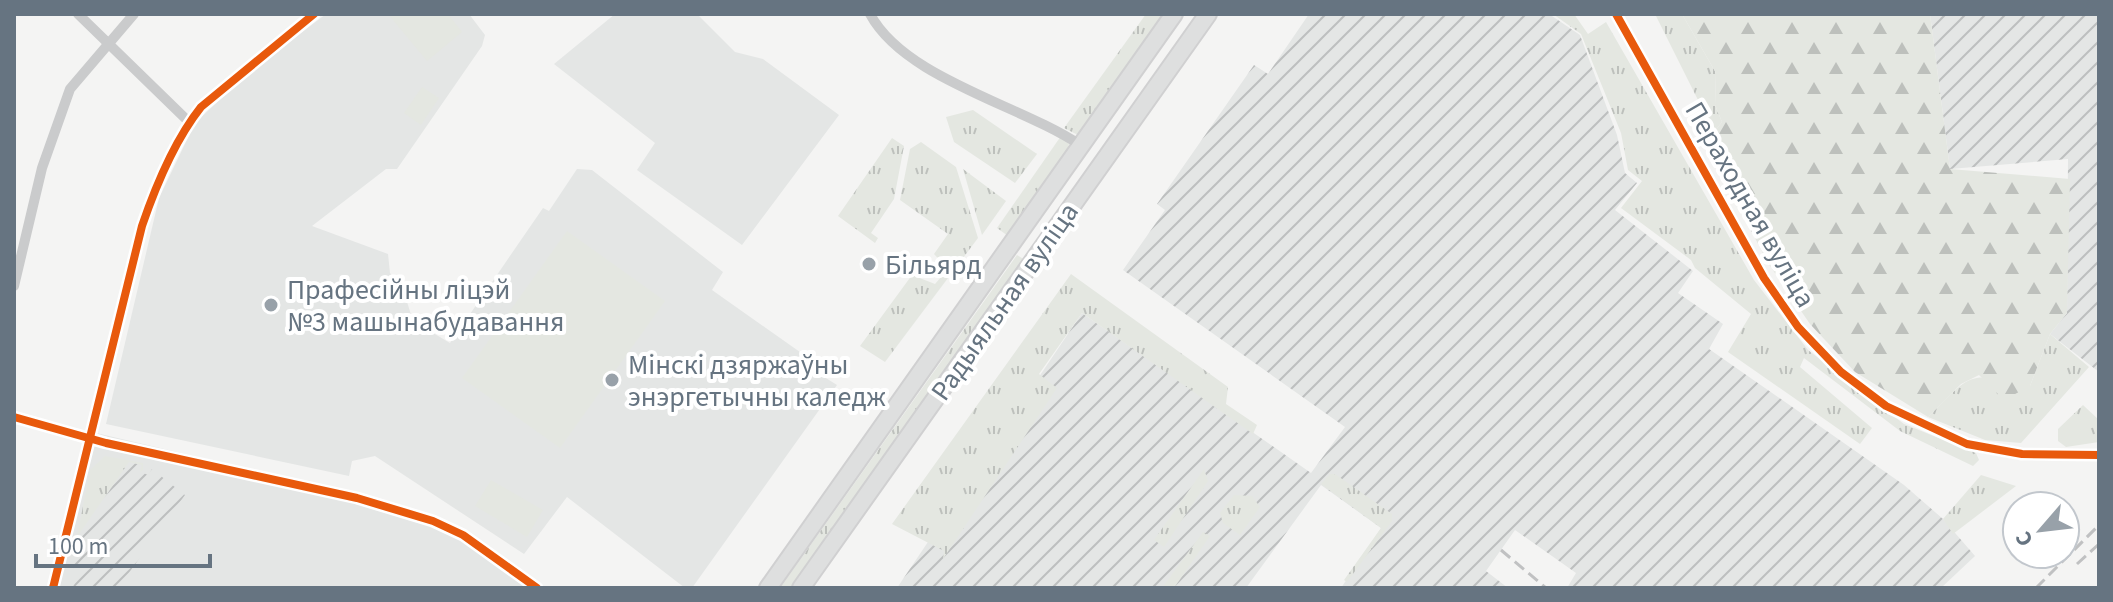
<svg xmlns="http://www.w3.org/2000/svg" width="2113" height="602" font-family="'Source Sans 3',sans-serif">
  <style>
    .built { fill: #e4e6e5 }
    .industrial { fill: url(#industrial-furrows) }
    .grass { fill: url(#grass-tufts) }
    .forest { fill: url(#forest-firs) }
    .pitch { fill: #e4e7e1 }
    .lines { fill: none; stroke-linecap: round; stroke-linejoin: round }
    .primary-casing { stroke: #d0d0d1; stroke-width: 20 }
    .minor { stroke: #cacbcc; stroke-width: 10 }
    .tertiary { stroke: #cacbcc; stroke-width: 12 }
    .primary { stroke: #dedfdf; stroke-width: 16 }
    .rail { stroke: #c0c1c2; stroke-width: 3; stroke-dasharray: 12 6; stroke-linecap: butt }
    .cycleway-casing { stroke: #fff; stroke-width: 13 }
    .cycleway { stroke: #e8590c; stroke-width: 8 }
    .poi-dot { fill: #98a1a9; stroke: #fff; stroke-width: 3 }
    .labels { text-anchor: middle; stroke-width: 8; stroke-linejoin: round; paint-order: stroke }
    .street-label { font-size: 28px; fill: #667481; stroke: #fff }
    .poi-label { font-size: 28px; fill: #667481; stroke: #fff; text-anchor: start }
  </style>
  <defs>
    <pattern id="industrial-furrows" width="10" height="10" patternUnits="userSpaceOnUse" patternTransform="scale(2)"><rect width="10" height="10" fill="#e4e6e5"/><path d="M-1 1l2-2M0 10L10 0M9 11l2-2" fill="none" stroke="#bdbfbf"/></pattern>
    <pattern id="grass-tufts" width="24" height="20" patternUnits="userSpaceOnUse" patternTransform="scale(2)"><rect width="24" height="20" fill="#e4e7e1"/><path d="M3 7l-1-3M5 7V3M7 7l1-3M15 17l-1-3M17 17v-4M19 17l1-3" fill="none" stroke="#bdc0bc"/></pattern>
    <pattern id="forest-firs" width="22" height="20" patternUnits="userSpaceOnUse" patternTransform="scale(2)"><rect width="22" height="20" fill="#e4e7e1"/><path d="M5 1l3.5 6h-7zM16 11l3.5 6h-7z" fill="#bdc0bc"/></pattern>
  </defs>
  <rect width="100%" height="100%" fill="#f4f4f3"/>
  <!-- built -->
  <g class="built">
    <polygon points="326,14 469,14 485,35 482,46 397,169 386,169 312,226 388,254 390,273 403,289 413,321 450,343 543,208 549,211 577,169 592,170 723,272 712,290 824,369 821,375 837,385 692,588 685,588 567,497 524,554 375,456 352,461 349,476 106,424 159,198 195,123 249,72"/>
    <polygon points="615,14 697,14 735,52 763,59 839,115 742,245 637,170 655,143 554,64"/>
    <polygon points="96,433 309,483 450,528 539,588 59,588"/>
  </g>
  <!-- industrial -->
  <g class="industrial">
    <polygon points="1309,14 1549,14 1580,35 1617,135 1625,173 1637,183 1615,210 1693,271 1678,293 1723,324 1709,349 1904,485 1943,519 1975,556 1941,588 1567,588 1576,573 1515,530 1486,571 1508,588 1341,588 1381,528 1321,485 1246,588 897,588 1082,313 1311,473 1345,427 1123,270 1165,210 1157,204 1254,65 1268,74"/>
    <polygon points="1930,14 2099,14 2099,372 2050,334 2067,313 2068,159 1950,169"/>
    <polygon points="129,462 142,465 141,472 148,475 152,469 185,495 118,588 72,588 81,574 72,567 77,537"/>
  </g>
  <!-- grass -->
  <g class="grass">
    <polygon points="1146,14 1163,14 1078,135 1064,128"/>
    <polygon points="1553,14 1574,14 1588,34 1606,22 1754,280 1808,350 1904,424 1976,453 1979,460 1973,466 1900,431 1804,358 1800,367 1872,428 1860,444 1728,352 1751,314 1695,268 1691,260 1621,208 1642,181 1628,170 1621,133 1581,34"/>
    <polygon points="1655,14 1682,14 1716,73 1715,105 1722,122 1714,132"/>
    <polygon points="973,110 1037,154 1015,183 954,142 946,117"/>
    <polygon points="1061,136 1069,144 1067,152 1008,236 997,228"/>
    <polygon points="892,138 904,146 894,199 871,233 878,238 875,243 838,216"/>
    <polygon points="921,142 956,167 978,238 885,362 860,346 912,275 935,284 948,269 934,254 948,234 900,200 910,149"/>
    <polygon points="963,169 1006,201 982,235"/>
    <polygon points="1017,255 1025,260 794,588 780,588"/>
    <polygon points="1071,274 1228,387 1226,404 1257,425 1253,434 1082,313 1039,374 1057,388 943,559 944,551 892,524"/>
    <path d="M2050,334L2089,367L2021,443L1985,440L1928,417C1974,371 1967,372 2030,386Z"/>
    <polygon points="2083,405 2099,420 2099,442 2066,447 2058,441 2058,429"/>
    <polygon points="105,456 143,463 143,470 140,472 142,465 129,462 77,537 90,470"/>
    <polygon points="1204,469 1208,481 1164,547 1154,540"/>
    <polygon points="1330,474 1335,474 1392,514 1392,521 1347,582 1344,580 1381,528 1321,484"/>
    <polygon points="1981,475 2016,486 1953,534 1943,519"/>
    <polygon points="1234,495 1252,496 1260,507 1240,535 1223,523 1220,513"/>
    <polygon points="1203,532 1210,536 1174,588 1162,588"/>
  </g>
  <!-- forest -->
  <polygon class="forest" points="1682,14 1930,14 1950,169 2070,179 2067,313 2050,334 2030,386 2004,400 1979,375 1961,384 1928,417 1855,372 1810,324 1768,263 1732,194 1714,132 1722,122 1715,105 1716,73"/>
  <!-- pitch -->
  <g class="pitch">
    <polygon points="388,14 448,14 462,32 427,61"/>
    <polygon points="422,87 439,98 421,125 404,113"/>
    <polygon points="567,231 665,301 560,448 462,378"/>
    <polygon points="491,480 543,510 527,537 475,506"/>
  </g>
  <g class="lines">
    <defs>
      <g id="primary">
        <polyline points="768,588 1174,14"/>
        <polyline points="801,588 1208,14"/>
      </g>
    </defs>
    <!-- primary casing -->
    <use href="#primary" class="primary-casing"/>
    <!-- minor -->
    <g class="minor">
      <polyline points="78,14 189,122"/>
      <path d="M870,14C905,79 1021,105 1080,145"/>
      <polyline points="14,286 42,168 70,89 134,14"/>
      <polyline points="14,417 106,443 357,498 433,521 463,535 537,588"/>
      <path d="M53,588L142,226C156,185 174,141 201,107L314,14"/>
    </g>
    <!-- tertiary -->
    <polyline class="tertiary" points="1616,14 1764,278 1798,327 1841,372 1886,406 1967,444 2022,454 2099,455"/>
    <!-- primary -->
    <use href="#primary" class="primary"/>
    <!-- rail -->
    <g class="rail">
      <polyline points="1501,550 1546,588"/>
      <polyline points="2077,564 2099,544"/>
      <polyline points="2036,588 2099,525"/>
    </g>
    <defs>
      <g id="cycleway">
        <polyline points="1616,14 1764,278 1798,327 1841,372 1886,406 1967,444 2022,454 2099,455"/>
        <polyline points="14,417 106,443 357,498 433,521 463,535 537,588"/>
        <path d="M53,588L142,226C156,185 174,141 201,107L314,14"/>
      </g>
    </defs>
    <!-- cycleway casing -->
    <use href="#cycleway" class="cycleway-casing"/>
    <!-- cycleway -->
    <use href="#cycleway" class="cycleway"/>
  </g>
  <!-- markers -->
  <g class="poi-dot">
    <circle cx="869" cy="264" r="8"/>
    <circle cx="271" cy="305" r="8"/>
    <circle cx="612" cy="380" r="8"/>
  </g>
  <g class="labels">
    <!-- street labels -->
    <g class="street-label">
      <text transform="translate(1751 204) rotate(60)" y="10">Пераходная вуліца</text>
      <text transform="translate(1004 301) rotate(-55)" y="10">Радыяльная вуліца</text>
    </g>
    <!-- poi labels -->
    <g class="poi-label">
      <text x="885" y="274">Більярд</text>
      <text x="287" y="299">Прафесійны ліцэй<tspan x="287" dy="32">№3 машынабудавання</tspan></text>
      <text x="628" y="374">Мінскі дзяржаўны<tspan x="628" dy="32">энэргетычны каледж</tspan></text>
    </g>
  </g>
  <!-- border -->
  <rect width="2113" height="602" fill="none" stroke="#667481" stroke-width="32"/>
  <!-- north arrow -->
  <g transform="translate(2041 530) rotate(242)"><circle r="38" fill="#ffffff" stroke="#c2c7cd" stroke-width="2"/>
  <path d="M0-6L14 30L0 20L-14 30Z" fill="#98a1a9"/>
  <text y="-12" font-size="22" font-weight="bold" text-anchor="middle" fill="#667481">С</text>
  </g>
  <!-- scale -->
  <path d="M36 554v12h174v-12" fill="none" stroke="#667481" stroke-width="4"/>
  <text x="48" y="554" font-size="24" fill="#667481" stroke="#ffffff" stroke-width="6" paint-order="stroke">100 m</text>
</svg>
